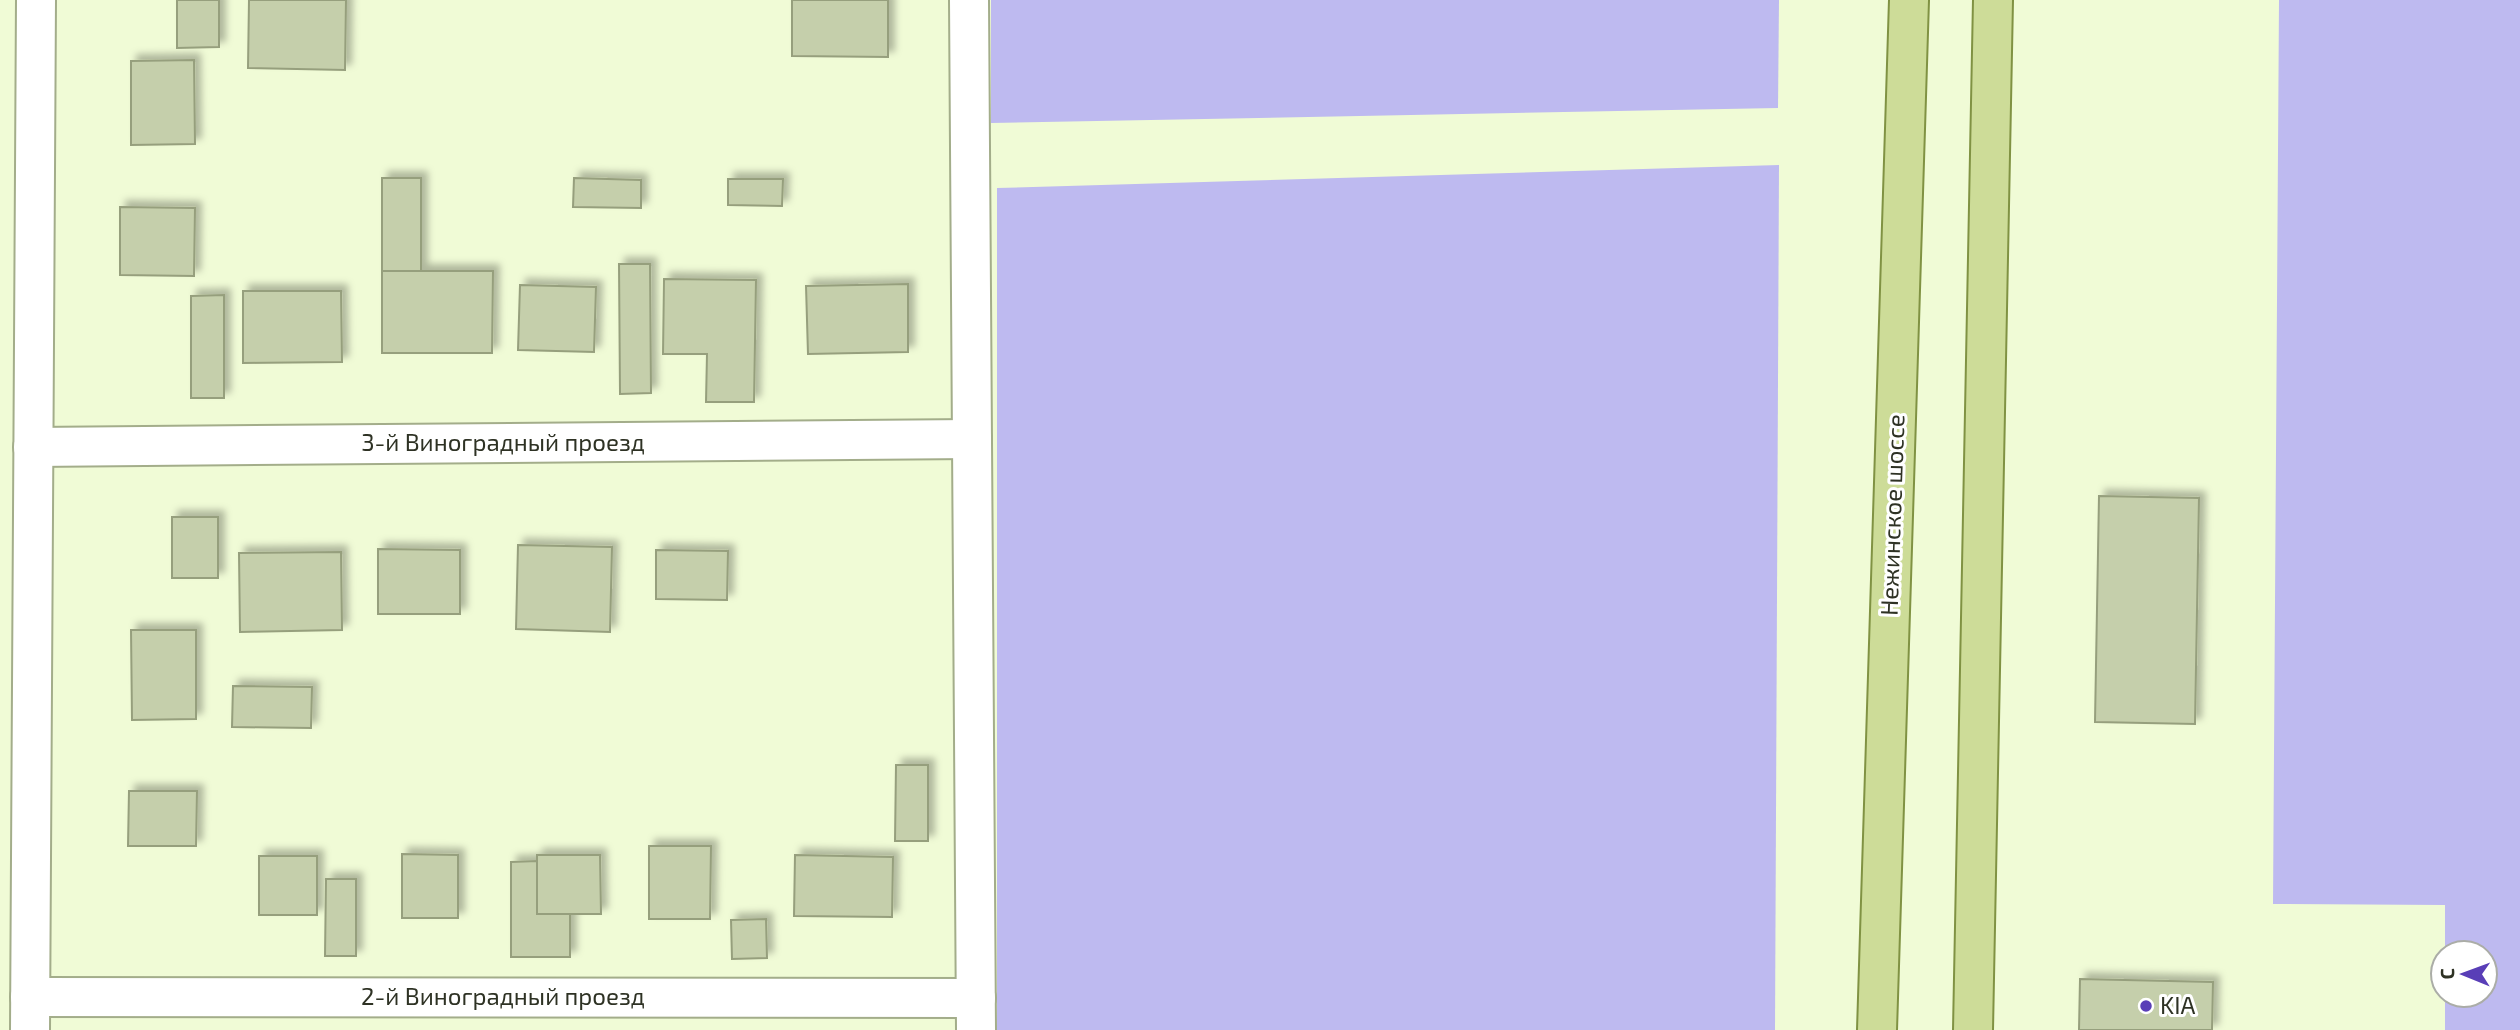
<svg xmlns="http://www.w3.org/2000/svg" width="2520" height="1030" font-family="'Exo 2',sans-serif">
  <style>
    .forest { fill: #bebaf0 }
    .building { fill: #c5cfab; stroke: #969f7d; stroke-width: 2; filter: url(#shadow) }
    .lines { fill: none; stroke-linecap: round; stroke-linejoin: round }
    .minor-casing { stroke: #a3ad8a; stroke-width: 42 }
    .major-casing { stroke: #809243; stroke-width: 42 }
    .minor { stroke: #fff; stroke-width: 38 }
    .major { stroke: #cddc98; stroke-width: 38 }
    .poi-dot { fill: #593eb7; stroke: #fff; stroke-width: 2.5 }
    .labels { text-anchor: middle; stroke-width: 6; stroke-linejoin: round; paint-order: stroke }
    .street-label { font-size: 24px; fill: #2e3224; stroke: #fff }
    .poi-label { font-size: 24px; fill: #2e3224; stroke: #fff; text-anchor: start }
  </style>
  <defs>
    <filter id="shadow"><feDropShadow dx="6" dy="-6" stdDeviation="3.5" flood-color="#0004"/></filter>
  </defs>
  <rect width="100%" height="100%" fill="#f0fbd6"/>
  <!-- forest -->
  <g class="forest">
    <polygon points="991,0 1779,0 1778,108 991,123"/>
    <polygon points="2279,0 2520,0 2520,1030 2445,1030 2445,995 2485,995 2485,953 2445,953 2445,905 2273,904"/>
    <polygon points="1779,165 1775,1030 997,1030 997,188"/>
  </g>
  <!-- building -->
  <g class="building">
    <polygon points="177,0 219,0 219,47 177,48"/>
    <polygon points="249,0 346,0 345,70 248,68"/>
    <polygon points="792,0 888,0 888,57 792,56"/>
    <polygon points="194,60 195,144 131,145 131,61"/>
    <rect x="382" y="178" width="39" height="93"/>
    <polygon points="574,178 641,180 641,208 573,207"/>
    <polygon points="728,179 783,179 782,206 728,205"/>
    <polygon points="120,207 195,208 194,276 120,275"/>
    <polygon points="619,264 650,264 651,393 620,394"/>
    <polygon points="382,271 493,271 492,353 382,353"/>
    <polygon points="664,279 756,280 754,402 706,402 707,354 663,354"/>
    <polygon points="908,284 908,352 808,354 806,286"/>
    <polygon points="520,285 596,287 594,352 518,350"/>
    <polygon points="243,291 341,291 342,362 243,363"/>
    <polygon points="224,295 224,398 191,398 191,296"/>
    <polygon points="2099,496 2199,498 2195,724 2095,722"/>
    <rect x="172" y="517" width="46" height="61"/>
    <polygon points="518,545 612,547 610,632 516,629"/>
    <polygon points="378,549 460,550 460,614 378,614"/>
    <polygon points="656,550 728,551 727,600 656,599"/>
    <polygon points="341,552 342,630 240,632 239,553"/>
    <polygon points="131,630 196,630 196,719 132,720"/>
    <polygon points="233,686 312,687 311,728 232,727"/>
    <polygon points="896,765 928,765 928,841 895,841"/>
    <polygon points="129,791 197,791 196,846 128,846"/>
    <polygon points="649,846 711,846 710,919 649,919"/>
    <polygon points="402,854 458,855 458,918 402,918"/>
    <polygon points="537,855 600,855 601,914 537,914"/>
    <polygon points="795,855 893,857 892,917 794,916"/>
    <rect x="259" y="856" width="58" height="59"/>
    <polygon points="537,861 537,914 570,914 570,957 511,957 511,862"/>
    <polygon points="326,879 356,879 356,956 325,956"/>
    <polygon points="766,919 767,958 732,959 731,920"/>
    <polygon points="2080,979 2213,982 2212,1030 2079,1030"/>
  </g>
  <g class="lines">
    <defs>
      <g id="minor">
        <polyline points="969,0 976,1030"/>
        <polyline points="33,447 972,439"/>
        <polyline points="30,997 976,998"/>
        <polyline points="30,1030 36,0"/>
      </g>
      <g id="major">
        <polyline points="1877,1030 1909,0"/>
        <polyline points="1973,1030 1993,0"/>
      </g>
    </defs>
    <!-- minor casing -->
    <use href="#minor" class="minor-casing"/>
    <!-- major casing -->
    <use href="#major" class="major-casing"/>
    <!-- minor -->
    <use href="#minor" class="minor"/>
    <!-- major -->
    <use href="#major" class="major"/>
  </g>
  <!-- markers -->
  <circle class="poi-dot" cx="2146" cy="1006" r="7"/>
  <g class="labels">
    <!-- street labels -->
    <g class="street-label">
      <text x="503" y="451">3-й Виноградный проезд</text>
      <text transform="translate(1893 515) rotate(-88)" y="8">Нежинское шоссе</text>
      <text x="503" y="1005">2-й Виноградный проезд</text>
    </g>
    <!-- poi labels -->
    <g class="poi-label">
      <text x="2160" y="1014">KIA</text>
    </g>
  </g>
  <!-- north arrow -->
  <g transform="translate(2464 974) rotate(271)"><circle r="33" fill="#ffffff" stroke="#abada7" stroke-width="2"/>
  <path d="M0-5L12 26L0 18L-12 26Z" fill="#593eb7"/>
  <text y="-10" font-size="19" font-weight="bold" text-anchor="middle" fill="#2e3224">С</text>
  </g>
</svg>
